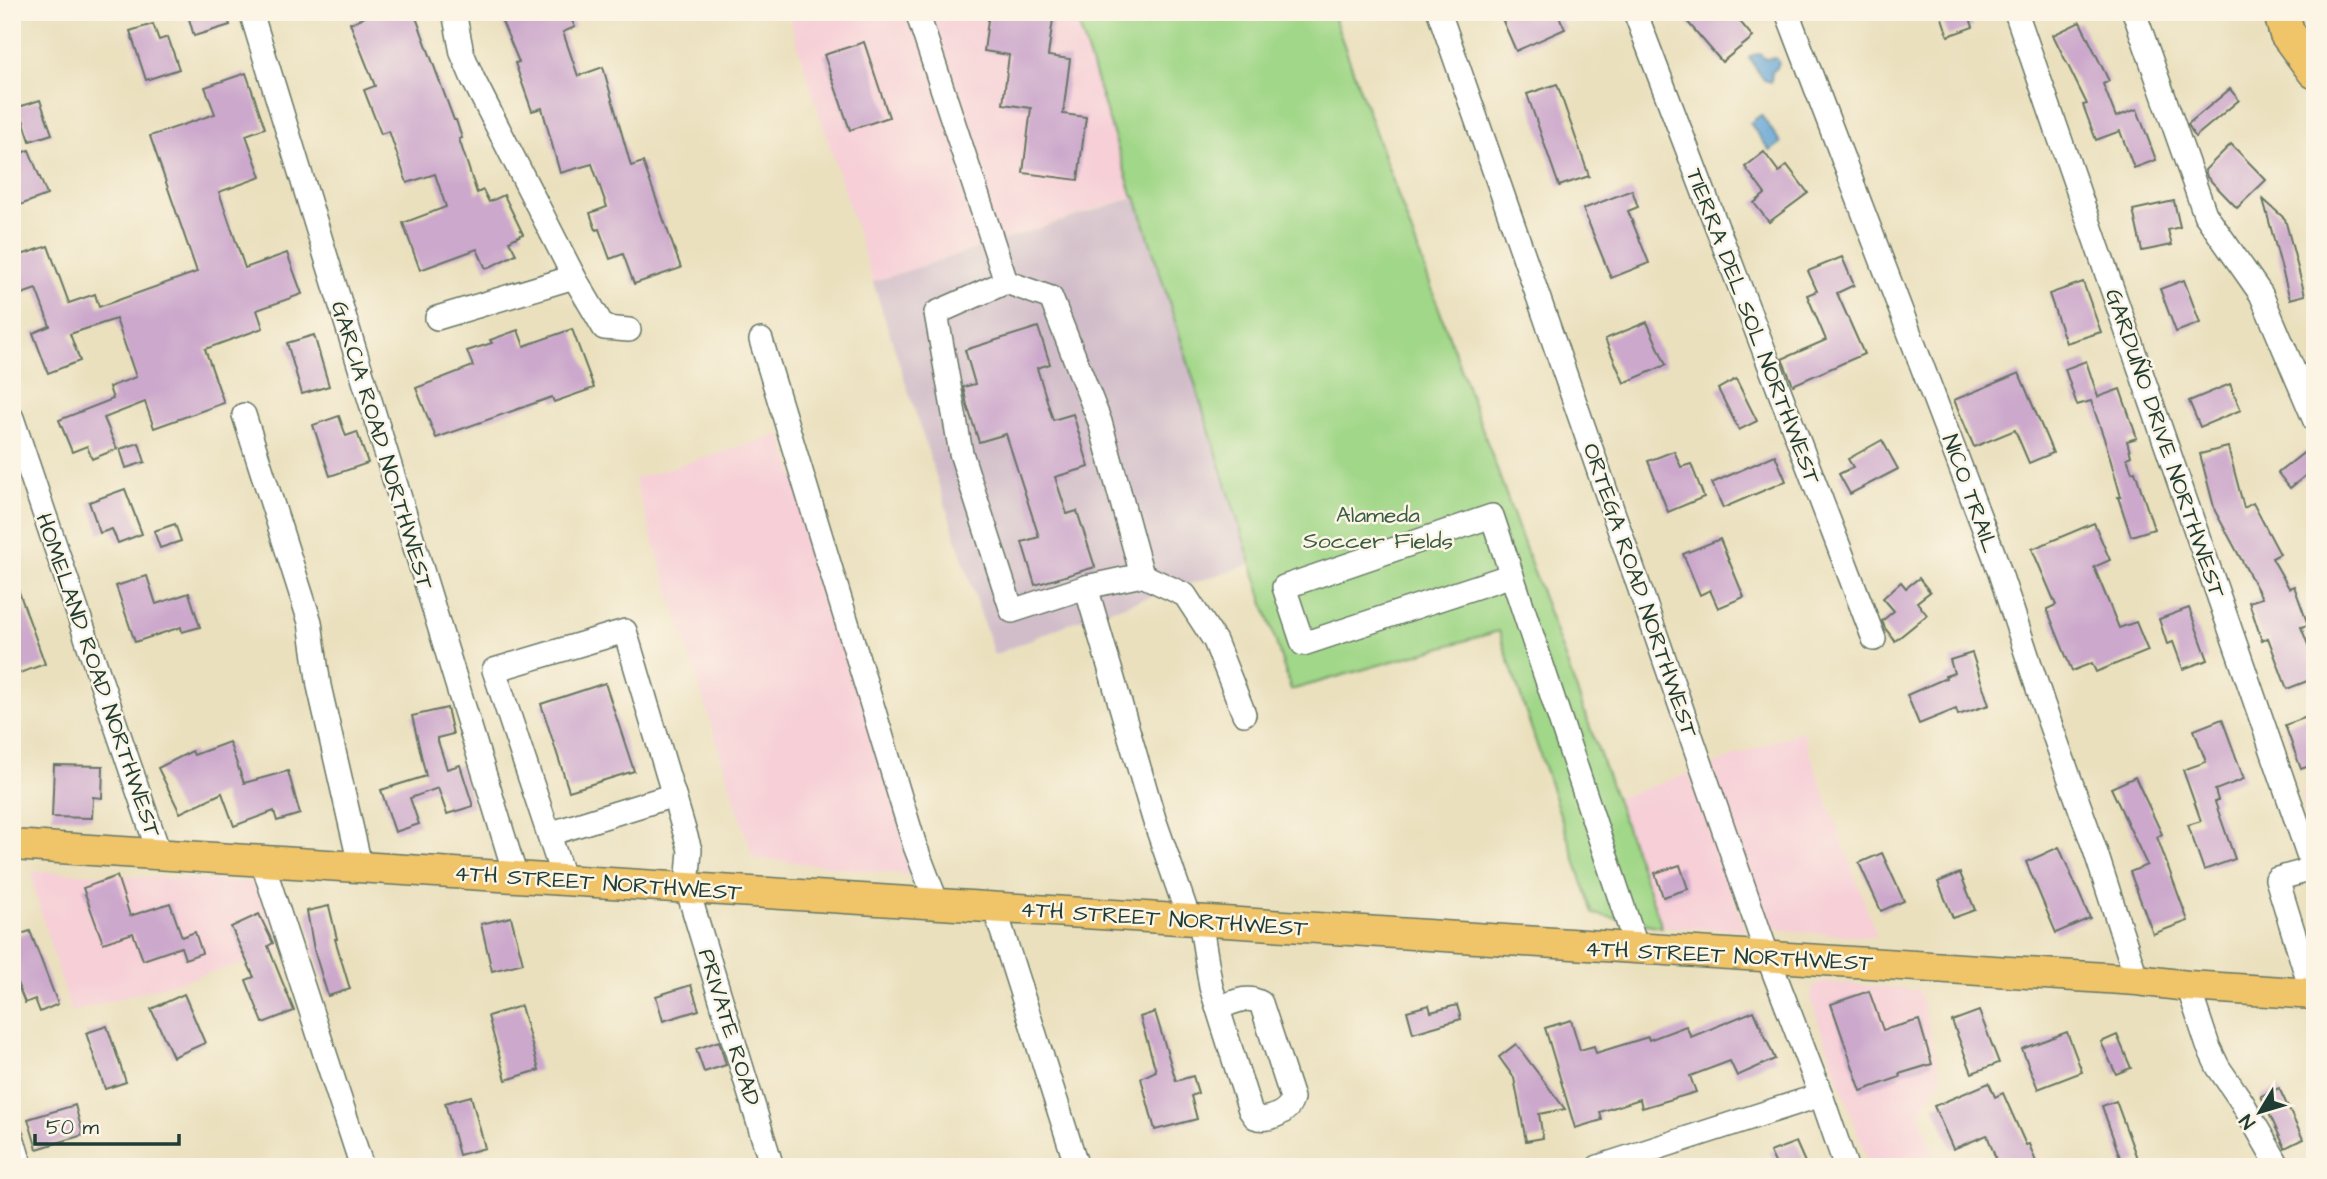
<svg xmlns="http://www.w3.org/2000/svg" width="2327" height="1179" font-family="'Architects Daughter',sans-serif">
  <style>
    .built { fill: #f6cfd7 }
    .industrial { fill: #d1bdc9 }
    .green { fill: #a1d788; stroke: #608a5e; stroke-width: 2 }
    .water { fill: #60a3d4; stroke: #407084; stroke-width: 2 }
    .building { fill: #cca8cc }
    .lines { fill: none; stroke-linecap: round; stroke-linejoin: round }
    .minor-casing { stroke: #667664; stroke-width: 26 }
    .major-casing { stroke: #667664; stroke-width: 33 }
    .highway-casing { stroke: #667664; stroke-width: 38 }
    .minor { stroke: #fff; stroke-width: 23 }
    .major { stroke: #f0c469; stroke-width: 30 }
    .highway { stroke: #f0c469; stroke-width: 35 }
    .labels { text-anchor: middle; stroke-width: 5; stroke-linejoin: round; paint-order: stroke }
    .street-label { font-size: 23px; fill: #1f3d34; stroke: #fcf5e5 }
    .park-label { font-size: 23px; fill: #395c45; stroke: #fcf5e5 }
  </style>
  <rect width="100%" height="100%" fill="#fcf5e5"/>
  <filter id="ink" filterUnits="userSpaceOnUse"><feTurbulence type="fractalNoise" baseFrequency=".0143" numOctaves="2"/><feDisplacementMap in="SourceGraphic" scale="14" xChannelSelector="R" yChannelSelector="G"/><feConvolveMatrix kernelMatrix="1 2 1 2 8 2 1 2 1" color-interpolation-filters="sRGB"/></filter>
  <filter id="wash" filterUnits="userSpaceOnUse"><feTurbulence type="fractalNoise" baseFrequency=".00686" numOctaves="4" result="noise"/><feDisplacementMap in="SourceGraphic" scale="28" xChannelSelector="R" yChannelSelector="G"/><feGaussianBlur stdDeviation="1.57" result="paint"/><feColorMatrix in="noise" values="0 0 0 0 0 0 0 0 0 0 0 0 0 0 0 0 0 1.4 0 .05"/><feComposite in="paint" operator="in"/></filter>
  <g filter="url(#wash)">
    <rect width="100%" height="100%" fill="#eae0be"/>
    <!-- built -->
    <g class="built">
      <polygon points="787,12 1075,12 1133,197 873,282"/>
      <polygon points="781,434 920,876 753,858 634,479"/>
      <polygon points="1802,731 1877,937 1786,931 1768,925 1711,765"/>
      <polygon points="1690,773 1745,930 1662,927 1617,798"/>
      <polygon points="2315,788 2315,840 2300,794"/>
      <polygon points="32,871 265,883 281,953 71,1012 35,894"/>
      <polygon points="1822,982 1919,990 1942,1078 1920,1113 1938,1167 1870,1167 1811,1001 1813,986"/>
    </g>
    <!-- industrial -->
    <polygon class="industrial" points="1136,197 1251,564 1070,623 994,655 873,282"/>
    <!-- green -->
    <polygon class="green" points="1075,12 1332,12 1662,927 1593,914 1499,631 1291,690 1136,197 1133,197"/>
    <!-- water -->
    <g class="water">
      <polygon points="1760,54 1765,59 1776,58 1779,62 1777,68 1772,72 1771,82 1764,80 1749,58 1752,55"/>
      <polygon points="1761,115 1781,143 1770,151 1750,123"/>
    </g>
    <g id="blocks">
      <!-- building -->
      <g class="building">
        <polygon points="187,12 226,12 230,25 194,36"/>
        <polygon points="377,12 414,12 454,120 456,120 462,138 459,139 477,193 483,190 489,202 504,195 523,234 509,241 516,254 486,269 477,249 420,270 403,223 446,207 435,174 407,183 389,131 381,134 364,90 375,86 350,23"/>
        <polygon points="498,12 568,12 575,27 563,32 578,76 603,67 631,166 643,162 681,268 634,284 623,254 610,259 599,229 596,230 590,213 607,207 592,164 560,173 542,108 532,111 515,63 519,62"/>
        <polygon points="989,12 1054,12 1048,56 1070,59 1063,114 1086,117 1078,180 1023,173 1031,108 1003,104 1009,55 984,51"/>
        <polygon points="1499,12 1557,12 1565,29 1516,51"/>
        <polygon points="1679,12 1732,12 1753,37 1722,62"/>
        <polygon points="1940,12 1968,12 1973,27 1948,36"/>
        <polygon points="2080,22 2109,81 2103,84 2116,117 2137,109 2156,160 2134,168 2120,131 2096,140 2083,105 2087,104 2053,35"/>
        <polygon points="153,24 159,40 168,37 179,69 146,80 130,31"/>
        <polygon points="864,42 889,117 850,130 824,55"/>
        <polygon points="246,73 265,128 246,135 261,177 219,192 245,268 287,253 302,294 257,310 263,328 205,349 224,403 154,428 145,402 104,418 117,449 92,459 87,446 72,452 59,420 113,399 109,387 136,377 116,319 70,334 80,361 48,373 33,333 50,326 36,289 16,296 12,284 12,258 48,246 69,303 95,294 99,307 197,272 150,136 215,114 205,87"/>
        <polygon points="1557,84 1589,176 1559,186 1527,94"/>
        <polygon points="2230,89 2239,100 2195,137 2188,124"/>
        <polygon points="40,100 52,134 30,141 19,107"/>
        <polygon points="2231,144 2266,180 2237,208 2207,177 2205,170"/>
        <polygon points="29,150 47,195 12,208 12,157"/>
        <polygon points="1764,152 1779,172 1787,165 1808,193 1769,222 1754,203 1765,194 1745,167"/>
        <polygon points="1632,190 1638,207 1628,211 1649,263 1611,278 1583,209"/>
        <polygon points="2263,199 2285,219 2305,295 2290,299"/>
        <polygon points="2174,201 2180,227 2168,230 2172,245 2142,251 2133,210"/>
        <polygon points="1842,257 1854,285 1837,293 1864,354 1793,385 1782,359 1826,340 1807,295 1817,291 1808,271"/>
        <polygon points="2184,280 2200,323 2176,332 2160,289"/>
        <polygon points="2083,282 2101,332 2066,343 2049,294"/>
        <polygon points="1647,322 1666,365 1624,383 1605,339"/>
        <polygon points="1038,327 1050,364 1037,368 1053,420 1073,414 1089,467 1055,477 1067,514 1077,511 1095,567 1035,585 1022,542 1039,537 1006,434 979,442 967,405 963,387 975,384 965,350"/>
        <polygon points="572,329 594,388 554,402 552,397 436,438 416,388 473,366 467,351 492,343 490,340 518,330 524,346"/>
        <polygon points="314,335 329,386 302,394 287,343"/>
        <polygon points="2086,361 2098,397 2120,389 2137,438 2127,441 2131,456 2127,458 2132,472 2135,471 2154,529 2131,536 2118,497 2121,497 2106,444 2091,401 2077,405 2065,369"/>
        <polygon points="2019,373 2053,453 2029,463 2015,430 1974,447 1954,400"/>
        <polygon points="1736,379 1757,421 1739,430 1718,389"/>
        <polygon points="2230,384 2241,410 2200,427 2189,401"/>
        <polygon points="339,416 346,436 357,432 368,463 330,476 313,425"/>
        <polygon points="1882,440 1898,469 1850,494 1839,474 1853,467 1848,459"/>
        <polygon points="139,443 145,462 126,468 120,449"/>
        <polygon points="2228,447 2244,508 2253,503 2280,554 2272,558 2289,588 2294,586 2308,625 2301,627 2315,663 2315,678 2287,689 2268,638 2262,641 2249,602 2262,598 2215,511 2200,454"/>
        <polygon points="1674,451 1681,467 1691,464 1704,497 1668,512 1648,461"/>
        <polygon points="2306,451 2315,462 2315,468 2290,488 2278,473"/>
        <polygon points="1775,455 1786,481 1723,508 1712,483"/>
        <polygon points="125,489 142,534 118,543 112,529 100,533 89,502"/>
        <polygon points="2094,523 2110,560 2094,567 2119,628 2136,622 2148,651 2096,672 2092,663 2072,671 2047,609 2056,605 2032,549"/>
        <polygon points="175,524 181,541 160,548 154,531"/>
        <polygon points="1720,539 1744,597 1718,608 1710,590 1700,595 1683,554"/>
        <polygon points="147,576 156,604 189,593 200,627 182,632 181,627 135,642 116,586"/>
        <polygon points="14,578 45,664 17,674 12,660 12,579"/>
        <polygon points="1919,578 1930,592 1917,602 1927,615 1895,641 1885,628 1882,621 1894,611 1883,598 1901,582 1906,588"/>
        <polygon points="2189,608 2208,660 2183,669 2173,642 2167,644 2159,619"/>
        <polygon points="1972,653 1989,705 1958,715 1956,709 1919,724 1907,695 1946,678 1945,676 1954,673 1950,660"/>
        <polygon points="605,683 634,771 569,791 541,704"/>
        <polygon points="447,708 453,734 437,738 447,769 460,765 473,806 447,814 438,788 410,798 419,824 395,832 381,790 426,776 412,716"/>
        <polygon points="2315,714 2315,764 2301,769 2285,725"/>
        <polygon points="2222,719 2244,779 2215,790 2218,800 2215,802 2235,859 2204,870 2188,825 2201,821 2183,770 2206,762 2194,730"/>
        <polygon points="229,742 244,783 288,771 300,814 277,821 274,811 234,826 222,793 180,813 158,768 192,751 194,755"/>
        <polygon points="54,765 103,766 102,798 93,797 92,818 52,817"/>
        <polygon points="2135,777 2162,834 2157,837 2188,921 2153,934 2130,872 2147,865 2111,788"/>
        <polygon points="2059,847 2090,918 2056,933 2026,862"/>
        <polygon points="1882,853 1904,901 1881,911 1859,863"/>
        <polygon points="1680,865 1688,889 1663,897 1655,873"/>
        <polygon points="1960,873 1975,910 1953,918 1938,882"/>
        <polygon points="117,876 130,916 170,903 182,937 195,932 202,953 185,959 181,947 143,960 133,933 103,943 83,888"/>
        <polygon points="329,906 337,939 335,939 350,989 328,996 314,950 307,911"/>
        <polygon points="259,914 273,943 268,946 294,1011 263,1023 246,980 254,977 231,927"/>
        <polygon points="511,917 523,963 492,971 481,924"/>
        <polygon points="30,931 58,1004 40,1012 35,999 25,1003 12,971 12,937"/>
        <polygon points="691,985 699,1010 663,1021 656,996"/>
        <polygon points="1869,991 1883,1030 1919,1020 1932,1064 1899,1074 1900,1077 1861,1091 1831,1004"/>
        <polygon points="184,994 205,1043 173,1057 151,1009"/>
        <polygon points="1429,1005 1431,1012 1457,1005 1461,1019 1413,1033 1407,1011"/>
        <polygon points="521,1006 539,1070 506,1080 488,1016"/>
        <polygon points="1754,1011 1775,1059 1737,1076 1730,1061 1690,1076 1696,1092 1642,1108 1640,1099 1600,1112 1602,1120 1575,1128 1545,1028 1571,1020 1580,1050 1594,1046 1596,1053 1648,1037 1649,1040 1686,1026 1691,1037"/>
        <polygon points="1979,1011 1999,1063 1972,1073 1952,1021"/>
        <polygon points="1155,1012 1176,1081 1193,1076 1198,1093 1191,1096 1197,1119 1155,1130 1141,1078 1156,1071 1140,1017"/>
        <polygon points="107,1026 126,1082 105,1089 86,1033"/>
        <polygon points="2067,1032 2082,1072 2038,1089 2022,1049"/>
        <polygon points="2117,1035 2131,1068 2116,1074 2101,1042"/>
        <polygon points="719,1041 726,1065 704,1072 696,1049"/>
        <polygon points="1516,1044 1565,1109 1539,1114 1543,1138 1526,1141 1514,1078 1499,1057"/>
        <polygon points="1989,1083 1995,1097 2003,1093 2026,1145 2029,1144 2038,1167 1999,1167 1987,1135 1953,1149 1934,1106"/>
        <polygon points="2279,1088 2303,1139 2285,1148 2261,1096"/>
        <polygon points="471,1096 485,1148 459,1155 445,1103"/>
        <polygon points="2116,1101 2138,1161 2123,1166 2102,1106"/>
        <polygon points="75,1105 83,1135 37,1149 28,1119"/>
        <polygon points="1796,1142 1807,1167 1777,1167 1770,1152"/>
      </g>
    </g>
  </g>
  <g filter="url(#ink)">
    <use href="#blocks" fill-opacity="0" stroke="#667664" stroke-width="2"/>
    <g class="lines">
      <defs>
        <g id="minor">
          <polyline points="251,12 516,877"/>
          <polyline points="454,12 462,53 473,79 574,277 604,328 629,330"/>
          <polyline points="917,12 1006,282"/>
          <polyline points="1439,12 1768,957 1821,1095 1846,1167"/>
          <polyline points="1635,12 1874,639"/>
          <polyline points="1787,12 1994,555 2043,704 2095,850 2137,980"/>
          <polyline points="2016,12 2315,874"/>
          <polyline points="2134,12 2205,214 2261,294 2315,421"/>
          <polygon points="1006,282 1051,298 1100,422 1142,575 1086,587 1012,611 961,453 936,313"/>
          <polyline points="437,318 574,277"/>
          <polyline points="761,340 915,846 937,903"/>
          <polyline points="244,415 310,622 319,686 360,865"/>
          <polyline points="12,418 159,853"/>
          <polyline points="1142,575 1185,595 1215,641 1244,714"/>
          <polyline points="1512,575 1303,644 1284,587 1492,516 1637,949"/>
          <polyline points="1086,587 1154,819 1189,919"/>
          <polyline points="549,834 674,795"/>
          <polyline points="261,858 362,1167"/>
          <polyline points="564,880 494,670 625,631 690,850 687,888 772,1167"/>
          <polyline points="994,906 1077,1167"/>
          <path d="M1200,920L1211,987L1250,1110L1255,1117C1268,1122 1290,1112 1292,1098L1261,1003C1247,994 1233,1003 1218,1008"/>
          <polyline points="2188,986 2208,1046 2218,1067 2242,1102 2279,1167"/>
          <polyline points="2312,993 2277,879 2313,869"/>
          <polyline points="12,1137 21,1167"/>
          <polyline points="1598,1167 1821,1095"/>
        </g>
        <path id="major" d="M12,845C721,886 1429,936 2137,980L2188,986L2315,994"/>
        <polyline id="highway" points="2281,12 2287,33 2315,71"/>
      </defs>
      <!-- minor casing -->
      <use href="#minor" class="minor-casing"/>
      <!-- major casing -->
      <use href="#major" class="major-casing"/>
      <!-- highway casing -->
      <use href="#highway" class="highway-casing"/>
      <!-- minor -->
      <use href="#minor" class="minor"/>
      <!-- major -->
      <use href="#major" class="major"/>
      <!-- highway -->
      <use href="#highway" class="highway"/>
    </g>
  </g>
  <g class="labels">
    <!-- street labels -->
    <g class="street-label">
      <text transform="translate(1754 326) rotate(69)" y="8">TIERRA DEL SOL NORTHWEST</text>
      <text transform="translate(2166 443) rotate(71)" y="8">GARDUÑO DRIVE NORTHWEST</text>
      <text transform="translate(383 445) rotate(73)" y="8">GARCIA ROAD NORTHWEST</text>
      <text transform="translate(1971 493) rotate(70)" y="8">NICO TRAIL</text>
      <text transform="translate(1641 590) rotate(71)" y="8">ORTEGA ROAD NORTHWEST</text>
      <text transform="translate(99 675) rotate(71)" y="8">HOMELAND ROAD NORTHWEST</text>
      <text transform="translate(598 882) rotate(4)" y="8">4TH STREET NORTHWEST</text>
      <text transform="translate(1164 918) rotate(4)" y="8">4TH STREET NORTHWEST</text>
      <text transform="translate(1729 955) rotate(3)" y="8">4TH STREET NORTHWEST</text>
      <text transform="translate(730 1027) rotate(73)" y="8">PRIVATE ROAD</text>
    </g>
    <!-- park labels -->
    <g class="park-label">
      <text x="1378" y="522">Alameda<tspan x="1378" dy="26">Soccer Fields</tspan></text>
    </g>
  </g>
  <!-- margin -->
  <rect width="2327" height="1179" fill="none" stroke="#fcf5e5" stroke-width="42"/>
  <!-- north arrow -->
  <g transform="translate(2260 1112) rotate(232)" stroke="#fcf5e5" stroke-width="5" paint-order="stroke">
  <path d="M0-5L12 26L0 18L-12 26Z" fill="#1f3d34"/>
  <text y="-10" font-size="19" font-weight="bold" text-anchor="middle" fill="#1f3d34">N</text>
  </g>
  <!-- scale -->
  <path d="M35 1134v10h144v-10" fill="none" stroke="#1f3d34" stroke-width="3.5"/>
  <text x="46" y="1134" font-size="21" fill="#1f3d34" stroke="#fcf5e5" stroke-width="5" paint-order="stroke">50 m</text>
</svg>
